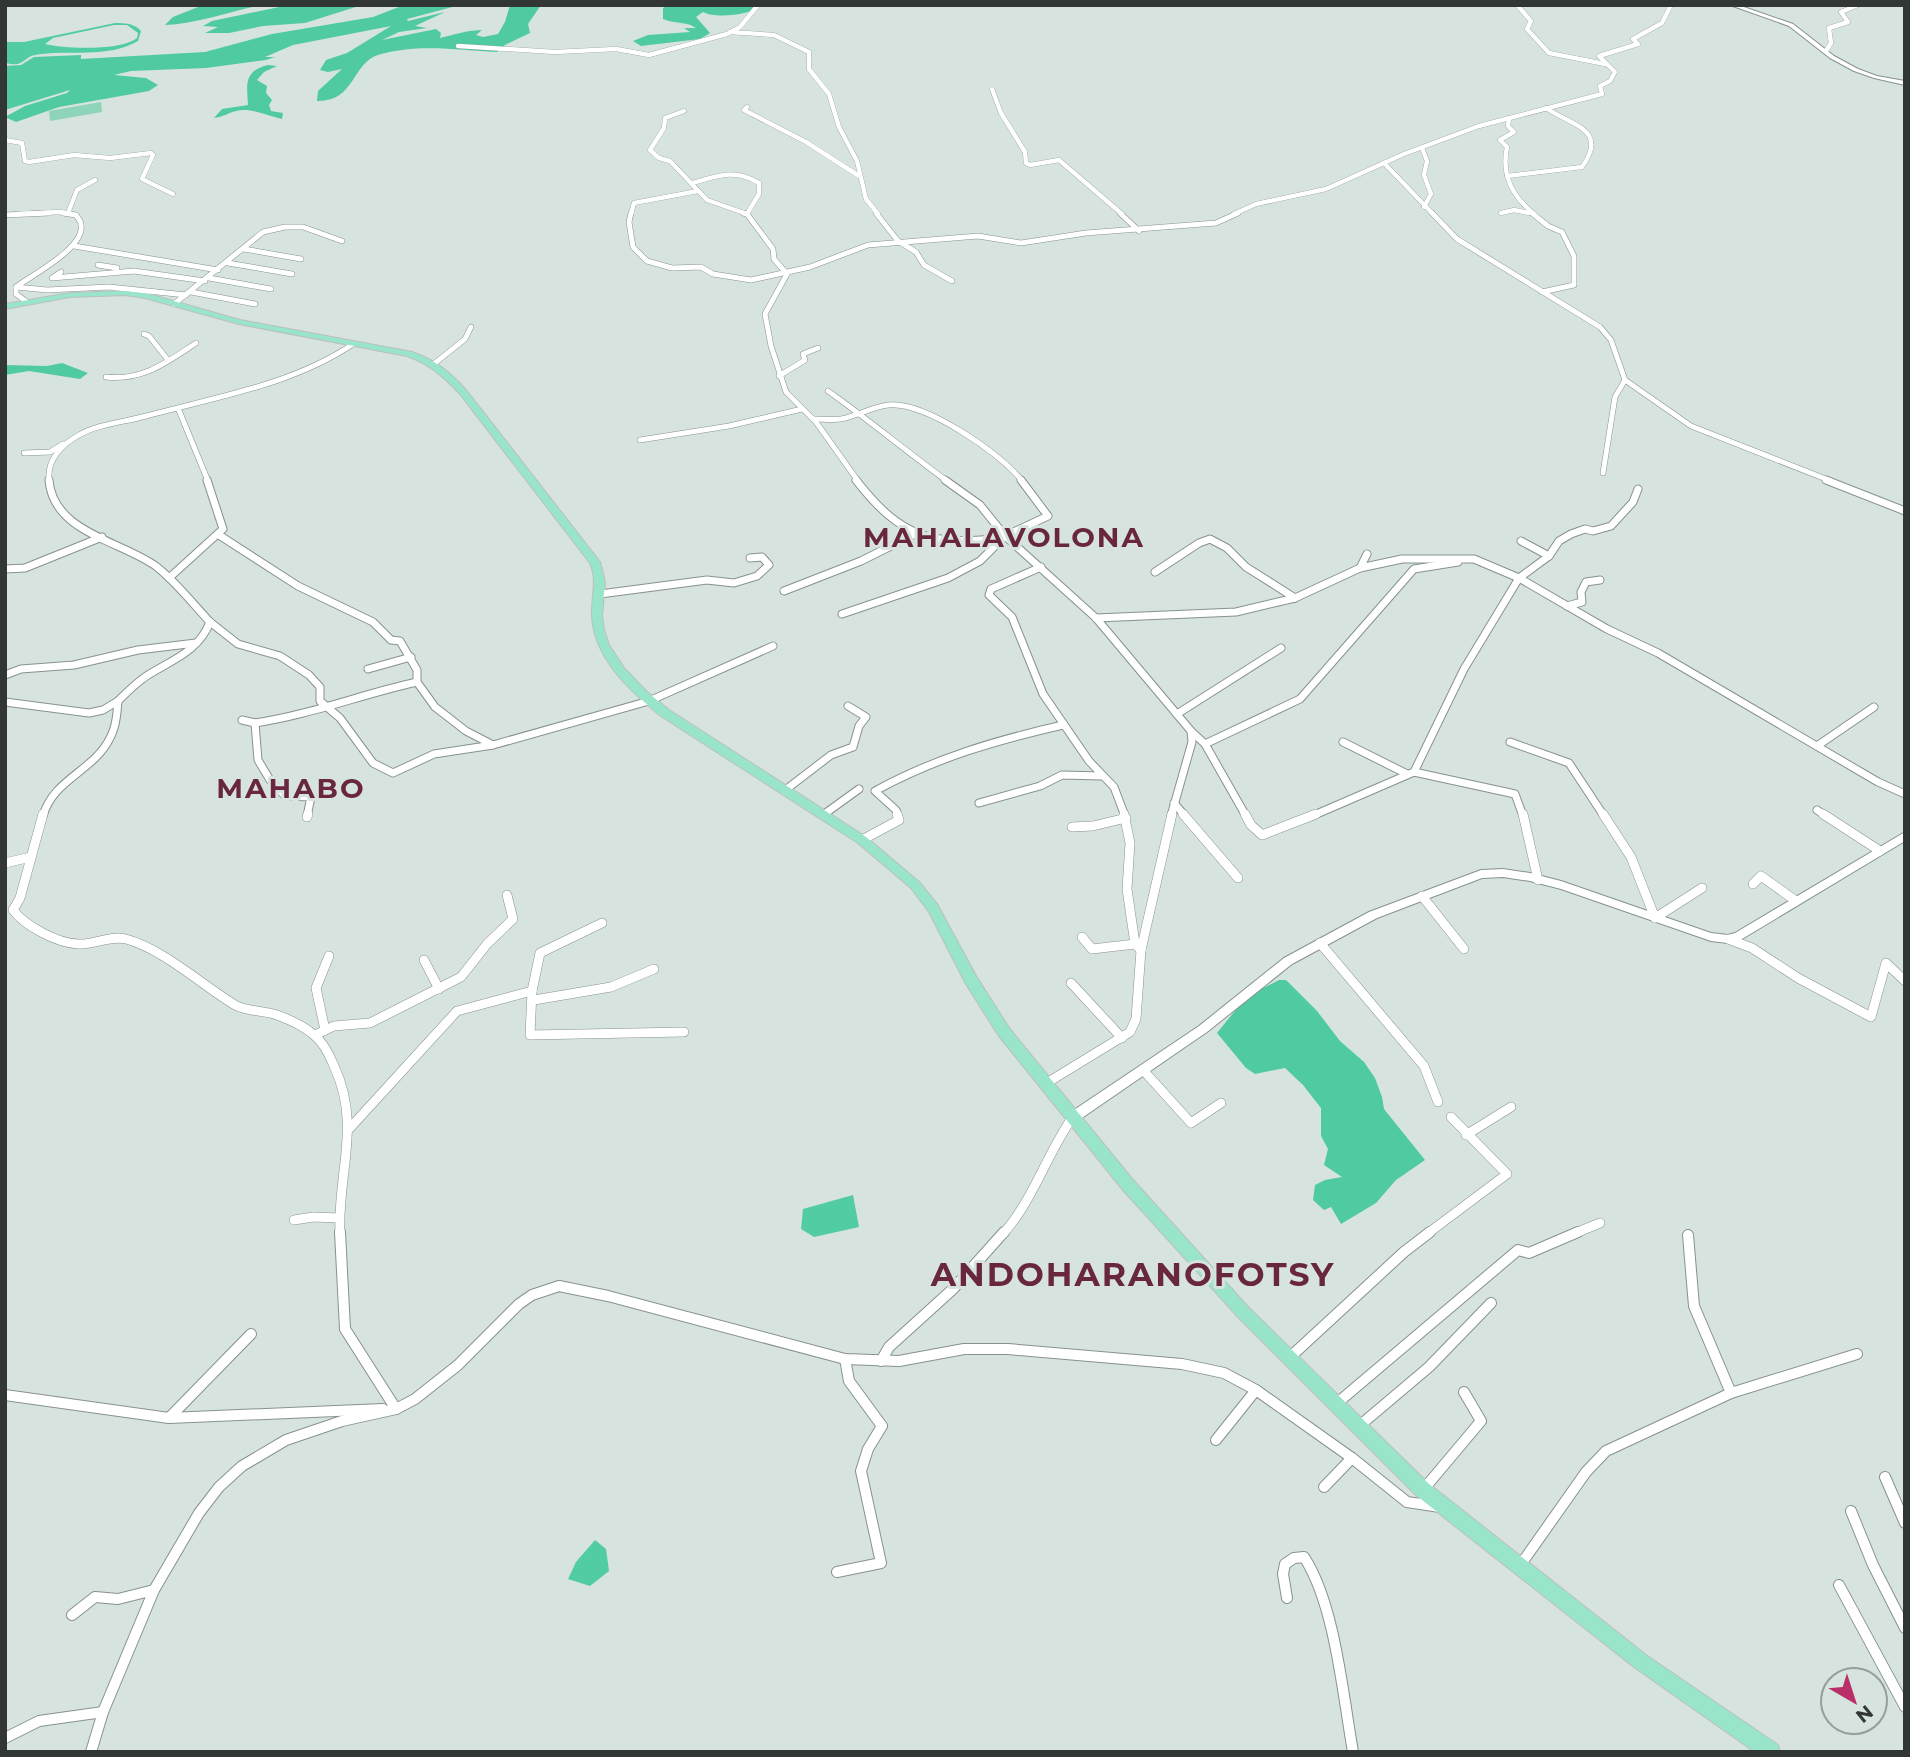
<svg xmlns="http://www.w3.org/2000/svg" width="1910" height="1757" font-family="Montserrat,sans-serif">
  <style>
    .green { fill: #8ed4b8 }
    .forest { fill: #50caa0 }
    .water { fill: #52cca2; fill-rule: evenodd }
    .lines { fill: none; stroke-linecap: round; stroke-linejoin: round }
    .street-far4-casing { stroke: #87928d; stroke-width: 5 }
    .street-far3-casing { stroke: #87928d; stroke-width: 6 }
    .street-far2-casing { stroke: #87928d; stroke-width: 9 }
    .street-far1-casing { stroke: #87928d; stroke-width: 10 }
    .street-casing { stroke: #87928d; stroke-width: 12 }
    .secondary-casing { stroke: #87928d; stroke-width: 2 }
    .primary-casing { stroke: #bdbfbe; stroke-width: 2 }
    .street-far4 { stroke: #fff; stroke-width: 4.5 }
    .street-far3 { stroke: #fff; stroke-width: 5 }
    .street-far2 { stroke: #fff; stroke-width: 7 }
    .street-far1 { stroke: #fff; stroke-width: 9 }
    .street { stroke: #fff; stroke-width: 10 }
    .secondary { fill: #fff; fill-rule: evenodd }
    .primary { fill: #98e5ca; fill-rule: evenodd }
    .labels { text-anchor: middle; stroke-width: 6; stroke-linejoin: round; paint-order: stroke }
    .district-label { font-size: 28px; font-weight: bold; letter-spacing: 2px; fill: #69263f; stroke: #d7e3de }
    .near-district-label { font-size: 33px; font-weight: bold; letter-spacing: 2px; fill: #69263f; stroke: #d7e3de }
  </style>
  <rect width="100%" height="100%" fill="#d7e3de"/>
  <!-- green -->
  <polygon class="green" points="101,102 102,112 50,121 49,111"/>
  <!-- forest -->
  <g class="forest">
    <path d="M203,5H262C230,11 197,24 165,25L173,17Z"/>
    <polygon points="289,5 362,5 305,23 263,26 229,33 205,33 218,27 203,26 212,21"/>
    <path d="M404,5H460L407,19L408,21L445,12L415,26L427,28L399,32L382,40L436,29L441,33L440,38C458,34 462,31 482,30L476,35L483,37L498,34L505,22L510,5H541L528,24L530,33L505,45L497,52C459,50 416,43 378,55C352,63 355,102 317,101L318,91L342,69L328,72L320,70L326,60L347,53L391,26L293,45L265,57H275L266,60L206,68L131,71L114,75L146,78L158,85L149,91L59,107L16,122L5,117L25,106L67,93L70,90L5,110V66L21,65L34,57L81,55V59L205,52L272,34L373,17Z"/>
    <path d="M668,5H762C751,15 716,19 703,12L696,17L710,33L700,39L641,46L633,41L648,35L690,32L684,28H696C686,21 674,24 663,19V8Z"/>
    <path d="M268,65L277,66L264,72L257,80L267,86L266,93L272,100L269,105L271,111L283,113L282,119C268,116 250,107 236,111C228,113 223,117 214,118L222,109L248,105C247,85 243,71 268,65Z"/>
    <polygon points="62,363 88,373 80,379 29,371 5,375 5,365 47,366"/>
    <polygon points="1279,980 1286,980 1317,1011 1340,1041 1364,1062 1375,1078 1382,1097 1384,1109 1425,1160 1396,1180 1376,1203 1341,1224 1331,1207 1324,1210 1313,1200 1315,1185 1325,1180 1342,1177 1324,1165 1328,1149 1321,1136 1321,1108 1303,1085 1285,1068 1255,1074 1246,1068 1217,1033 1246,997"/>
  </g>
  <!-- water -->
  <g class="water">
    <path d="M115,23C125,23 134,23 141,31L138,41C107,59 68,49 35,55C23,57 24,68 6,63L5,42H24ZM114,25H127L138,33L137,38C121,51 65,49 45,44L53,38Z"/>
    <polygon points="853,1195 859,1227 814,1237 801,1229 803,1209"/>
    <polygon points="595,1540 606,1549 609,1571 590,1586 568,1579 576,1562"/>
  </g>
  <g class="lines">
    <defs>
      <g id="street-far4">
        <polyline points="1517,5 1531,21 1527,29 1549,53 1605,64"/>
        <polyline points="730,32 774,35 809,52 809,69 829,94 839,127 857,161 866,199 878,214"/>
        <polyline points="458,46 555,52 616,49 649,55 727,34 740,27 758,5"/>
        <polyline points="1826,51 1831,43 1829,28 1848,22 1841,12 1858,5"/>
        <polyline points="992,89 1001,113 1025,152 1026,163 1030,165 1059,160 1122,214"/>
        <polyline points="747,107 744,110 806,142 859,176"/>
        <polyline points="684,111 665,118 664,128 650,150 659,158 670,161 707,200 747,214"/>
        <path d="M1509,118L1508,126L1514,132L1500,140L1507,147C1501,175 1513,197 1534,214"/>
        <polyline points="5,140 22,143 25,161 29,162 74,155 110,158 151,153 153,155 142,179 173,194"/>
        <polyline points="1422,148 1427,161 1424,175 1431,194 1424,207"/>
        <polyline points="1384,163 1433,214"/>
        <path d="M1507,176L1582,167C1609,129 1572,126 1546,108"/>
        <path d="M693,183C718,175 735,169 759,183V194L747,214"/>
        <polyline points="68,213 77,190 95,180"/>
        <polyline points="1501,213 1514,210 1529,213"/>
        <polyline points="17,214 60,212 72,214"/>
        <polyline points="631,214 634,203 698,191"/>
        <polyline points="1234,214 1256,204 1326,189 1404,154 1479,126 1602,94 1600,86 1610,81 1615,72 1599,56 1638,44 1633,39 1662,23 1671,5"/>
      </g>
      <g id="street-far3">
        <polyline points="631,213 629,222 633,247 647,261 672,268 701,267 713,274 751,280 810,267 868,245 978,236 1021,243 1086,233 1216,223 1238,213"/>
        <polyline points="743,213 747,214 773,249 774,259 787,274"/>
        <polyline points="876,213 898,241 916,252 924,265 952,281"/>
        <polyline points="1120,213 1139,231"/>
        <polyline points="1432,213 1457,239 1600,327 1611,340 1625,380 1691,426 1831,481"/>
        <polyline points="1532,213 1548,226 1562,232 1574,256 1574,285 1542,292"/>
        <polyline points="5,215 49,213"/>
        <polyline points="74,246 218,270"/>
        <polyline points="244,249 301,259"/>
        <polyline points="228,263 292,274"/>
        <polyline points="98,265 117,268"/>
        <polyline points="61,272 52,278 134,271 205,281"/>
        <polyline points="787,274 765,314 771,346 786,392 816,422 858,481"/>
        <polyline points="209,278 271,289"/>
        <polyline points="16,287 47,290 109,287 186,295"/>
        <polyline points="191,292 255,304"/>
        <path d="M27,302L16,294V287C32,275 85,248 81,225C81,221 78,218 76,215L63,213"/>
        <polyline points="174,304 263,232 285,227 303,227 342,241"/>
        <polyline points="144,334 149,336 168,360"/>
        <polyline points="435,363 465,339 471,327"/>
        <polyline points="779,376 805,360 803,354 818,348"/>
        <path d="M106,377C143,381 167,362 196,343"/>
        <path d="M828,391C869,420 907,452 947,481"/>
        <polyline points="178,408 208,481"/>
        <path d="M814,419C823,419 833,420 841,419C857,416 872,407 888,405C923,400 1002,454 1022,481"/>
        <polyline points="640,440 729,426 802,409"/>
        <polyline points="24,453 50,452 63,444"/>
        <polyline points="1603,473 1615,397 1625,380"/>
        <path d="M49,481C47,460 61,445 79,435C98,424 125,422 146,416C216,397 292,385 353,344"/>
      </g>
      <g id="street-far2">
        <path d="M856,480C901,538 931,546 1002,538"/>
        <polyline points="945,480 980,505 1005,536 1096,618 1191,731 1192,742 1171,816"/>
        <polyline points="1826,480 1905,511"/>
        <polyline points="219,535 298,586 373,622 391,640 400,641 417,670 417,682 435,707 466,731 493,745 649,701 773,646"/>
        <polyline points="1521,541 1549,556"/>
        <polyline points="1041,567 991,589 989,595 1012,617 1043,694 1089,761 1114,787 1125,816"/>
        <polyline points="1360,568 1367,554"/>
        <polyline points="5,569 25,568 102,537"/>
        <polyline points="1155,572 1199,543 1210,539 1227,548 1246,567 1295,598"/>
        <polyline points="169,578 223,529 207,480"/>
        <polyline points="784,591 861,561 915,534"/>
        <polyline points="600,594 707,580 734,583 757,576 769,565 762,557 750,558"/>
        <polyline points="1567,606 1582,602 1581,592 1586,582 1600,580"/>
        <polyline points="842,614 948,578 980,561 1005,536 1048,516 1021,480"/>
        <polyline points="1096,618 1236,612 1295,598 1360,568 1402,559 1474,559 1519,578 1607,629 1658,653 1878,782 1905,794"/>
        <polyline points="210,622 238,644 280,656 309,675 320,687 320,701 340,718 373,763 393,773 434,754 493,745"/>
        <polyline points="368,669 411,657"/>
        <polyline points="5,675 21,669 74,665 138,650 196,643"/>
        <polyline points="5,702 89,713 103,710 118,701"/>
        <polyline points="1177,714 1281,648"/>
        <polyline points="242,720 255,723 258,760 270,780 285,796 311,797 307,816"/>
        <path d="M255,723C310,715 362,694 417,682"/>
        <polyline points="1191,731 1205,744 1246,816"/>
        <polyline points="1343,742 1407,774"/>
        <polyline points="1510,742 1569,763 1604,816"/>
        <polyline points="1205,744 1300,699 1414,569 1458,562"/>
        <polyline points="1817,746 1874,707"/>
        <polyline points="1414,772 1515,794 1523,816"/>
        <polyline points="784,791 831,755 853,747 859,726 866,717 848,706"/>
        <polyline points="979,803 1040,786 1062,775 1102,776"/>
        <polyline points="1174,803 1185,816"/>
        <polyline points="1817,810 1826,816"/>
        <polyline points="823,815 859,789"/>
        <path d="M43,816C53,779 94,771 110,738C116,727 117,714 118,701C127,692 137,682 148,675C172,660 199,651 210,622C193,604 177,583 157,567C122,541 53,533 49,480"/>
        <path d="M898,816L896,810L875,791C935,758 997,740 1063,725"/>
        <polyline points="1312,816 1414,772 1464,669 1519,578 1549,556 1559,541 1571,534 1585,529 1593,531 1611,526 1633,502 1638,489"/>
      </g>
      <g id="street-far1">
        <path d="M43,814L20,898L13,910C25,926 57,943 78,944C94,945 110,935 126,939C163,949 202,985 235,1005C247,1012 263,1010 277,1015C288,1019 305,1027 314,1035C323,1042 330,1056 334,1066C362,1126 337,1173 340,1234"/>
        <polyline points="1124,814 1130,843 1127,889 1135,944 1141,950"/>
        <polyline points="1183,814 1238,878"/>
        <polyline points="1245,814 1251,825 1262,835 1316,814"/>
        <polyline points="1523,814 1538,880"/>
        <polyline points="1603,814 1631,857 1655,918 1702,888"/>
        <polyline points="1823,814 1880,851"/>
        <polyline points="307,817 308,814"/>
        <polyline points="1072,827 1093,826 1126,818"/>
        <polyline points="862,840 899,820 897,814"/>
        <polyline points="5,863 31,857"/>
        <polyline points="1753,884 1761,876 1796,901"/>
        <polyline points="1422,896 1464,949"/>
        <polyline points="1082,937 1092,949 1135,944"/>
        <polyline points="1728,939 1752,948 1798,978 1871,1017 1886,963 1905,981"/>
        <polyline points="1320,943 1424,1066 1438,1102"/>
        <polyline points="424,960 439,989"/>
        <polyline points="1071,983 1122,1038"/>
        <polyline points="532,991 530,1035 684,1032"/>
        <polyline points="534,1000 611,987 654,969"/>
        <polyline points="325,1030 316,988 329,956"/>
        <polyline points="315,1035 334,1026 370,1023 461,977 487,944 513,919 507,895"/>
        <polyline points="1143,1070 1191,1123 1221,1103"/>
        <polyline points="1045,1084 1130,1032 1136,1019 1141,950 1172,814"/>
        <polyline points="349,1129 457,1011 532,991 540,953 602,923"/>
        <polyline points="1466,1135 1511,1107"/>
        <polyline points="294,1220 313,1217 339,1218"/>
        <path d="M1003,1234C1033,1200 1046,1156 1072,1118"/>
        <polyline points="1427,1234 1507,1174 1451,1117"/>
        <polyline points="1573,1234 1600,1223"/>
      </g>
      <g id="street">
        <polyline points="340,1232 345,1329 396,1409"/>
        <polyline points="1688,1235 1694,1306 1731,1393"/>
        <polyline points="1288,1359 1404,1252 1430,1232"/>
        <polyline points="881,1361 889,1347 953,1289 1004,1232"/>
        <polyline points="5,1395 169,1418 383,1409"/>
        <polyline points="1336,1404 1518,1250 1529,1253 1578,1232"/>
        <polyline points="169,1418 251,1334"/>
        <polyline points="1358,1427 1429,1367 1491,1303"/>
        <polyline points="1216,1440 1256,1390"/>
        <polyline points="1885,1477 1905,1523"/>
        <polyline points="1324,1487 1352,1458"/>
        <polyline points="1423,1490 1481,1421 1464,1392"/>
        <polyline points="1851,1511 1873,1565 1905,1628"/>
        <polyline points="1519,1567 1586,1472 1606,1451 1731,1393 1857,1354"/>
        <polyline points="837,1572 881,1563 861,1471 868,1449 882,1426 849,1381 845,1359"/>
        <polyline points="1839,1585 1905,1707"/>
        <path d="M1287,1598L1283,1574L1285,1564L1294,1558L1304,1557C1335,1604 1343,1696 1353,1752"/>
        <polyline points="72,1615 95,1597 118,1599 154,1590"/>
        <polyline points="5,1738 39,1721 103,1712"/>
        <polyline points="91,1752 103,1712 154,1590 199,1513 219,1487 242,1466 286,1440 342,1421 396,1409 415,1399 458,1365 519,1304 532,1295 559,1286 608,1296 845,1359 899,1361 964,1349 1008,1349 1182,1364 1224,1373 1256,1390 1352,1458 1407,1502 1440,1507"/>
      </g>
      <g id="secondary">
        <polygon points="1730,5 1738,5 1793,24 1834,56 1858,69 1877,76 1905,81 1905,85 1874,78 1854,71 1830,58 1789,26"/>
        <polygon points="1905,832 1905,841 1742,939 1728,943 1711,941 1561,889 1530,881 1503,877 1482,878 1377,918 1292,964 1207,1032 1076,1122 1072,1123 1068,1122 1066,1118 1068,1114 1199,1026 1284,958 1369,912 1481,870 1503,869 1530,873 1561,881 1711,933 1728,935 1735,933"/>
      </g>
      <path id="primary" d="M125,291L149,294L240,320L412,352C435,360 450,372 466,390L600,562L605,582L602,616L604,630L609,645L624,668L646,691L669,710L866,837L919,882L937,904L976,976L1009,1028L1133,1180L1249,1308L1429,1484L1646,1655L1778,1745L1780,1752H1755L1634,1667L1417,1496L1239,1318L1123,1190L999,1036L966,984L929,912L911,888L858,843L661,716C630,691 594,658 592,616C591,598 598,581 590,563L460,394C444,377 430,364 407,356L239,324L145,298L125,295L70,297L5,309V304L70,293Z"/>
    </defs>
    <!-- street-far4 casing -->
    <use href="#street-far4" class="street-far4-casing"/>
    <!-- street-far3 casing -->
    <use href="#street-far3" class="street-far3-casing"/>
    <!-- street-far2 casing -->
    <use href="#street-far2" class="street-far2-casing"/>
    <!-- street-far1 casing -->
    <use href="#street-far1" class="street-far1-casing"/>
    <!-- street casing -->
    <use href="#street" class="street-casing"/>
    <!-- secondary casing -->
    <use href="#secondary" class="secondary-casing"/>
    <!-- primary casing -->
    <use href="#primary" class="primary-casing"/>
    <!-- street-far4 -->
    <use href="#street-far4" class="street-far4"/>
    <!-- street-far3 -->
    <use href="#street-far3" class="street-far3"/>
    <!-- street-far2 -->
    <use href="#street-far2" class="street-far2"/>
    <!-- street-far1 -->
    <use href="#street-far1" class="street-far1"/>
    <!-- street -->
    <use href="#street" class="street"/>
    <!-- secondary -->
    <use href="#secondary" class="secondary"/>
    <!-- primary -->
    <use href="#primary" class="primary"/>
  </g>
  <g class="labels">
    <!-- district labels -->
    <g class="district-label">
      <text x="1004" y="547">MAHALAVOLONA</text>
      <text x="291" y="798">MAHABO</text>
    </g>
    <!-- near-district labels -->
    <g class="near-district-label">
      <text x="1133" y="1286">ANDOHARANOFOTSY</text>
    </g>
  </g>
  <!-- border -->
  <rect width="1910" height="1757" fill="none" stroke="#323735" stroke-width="14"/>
  <!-- north arrow -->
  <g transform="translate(1854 1701) rotate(141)"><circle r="33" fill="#d7e3de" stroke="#959e9a" stroke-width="2"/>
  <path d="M0-5L12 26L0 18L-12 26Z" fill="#b92f69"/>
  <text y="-10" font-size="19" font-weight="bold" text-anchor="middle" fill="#323735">N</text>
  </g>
</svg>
